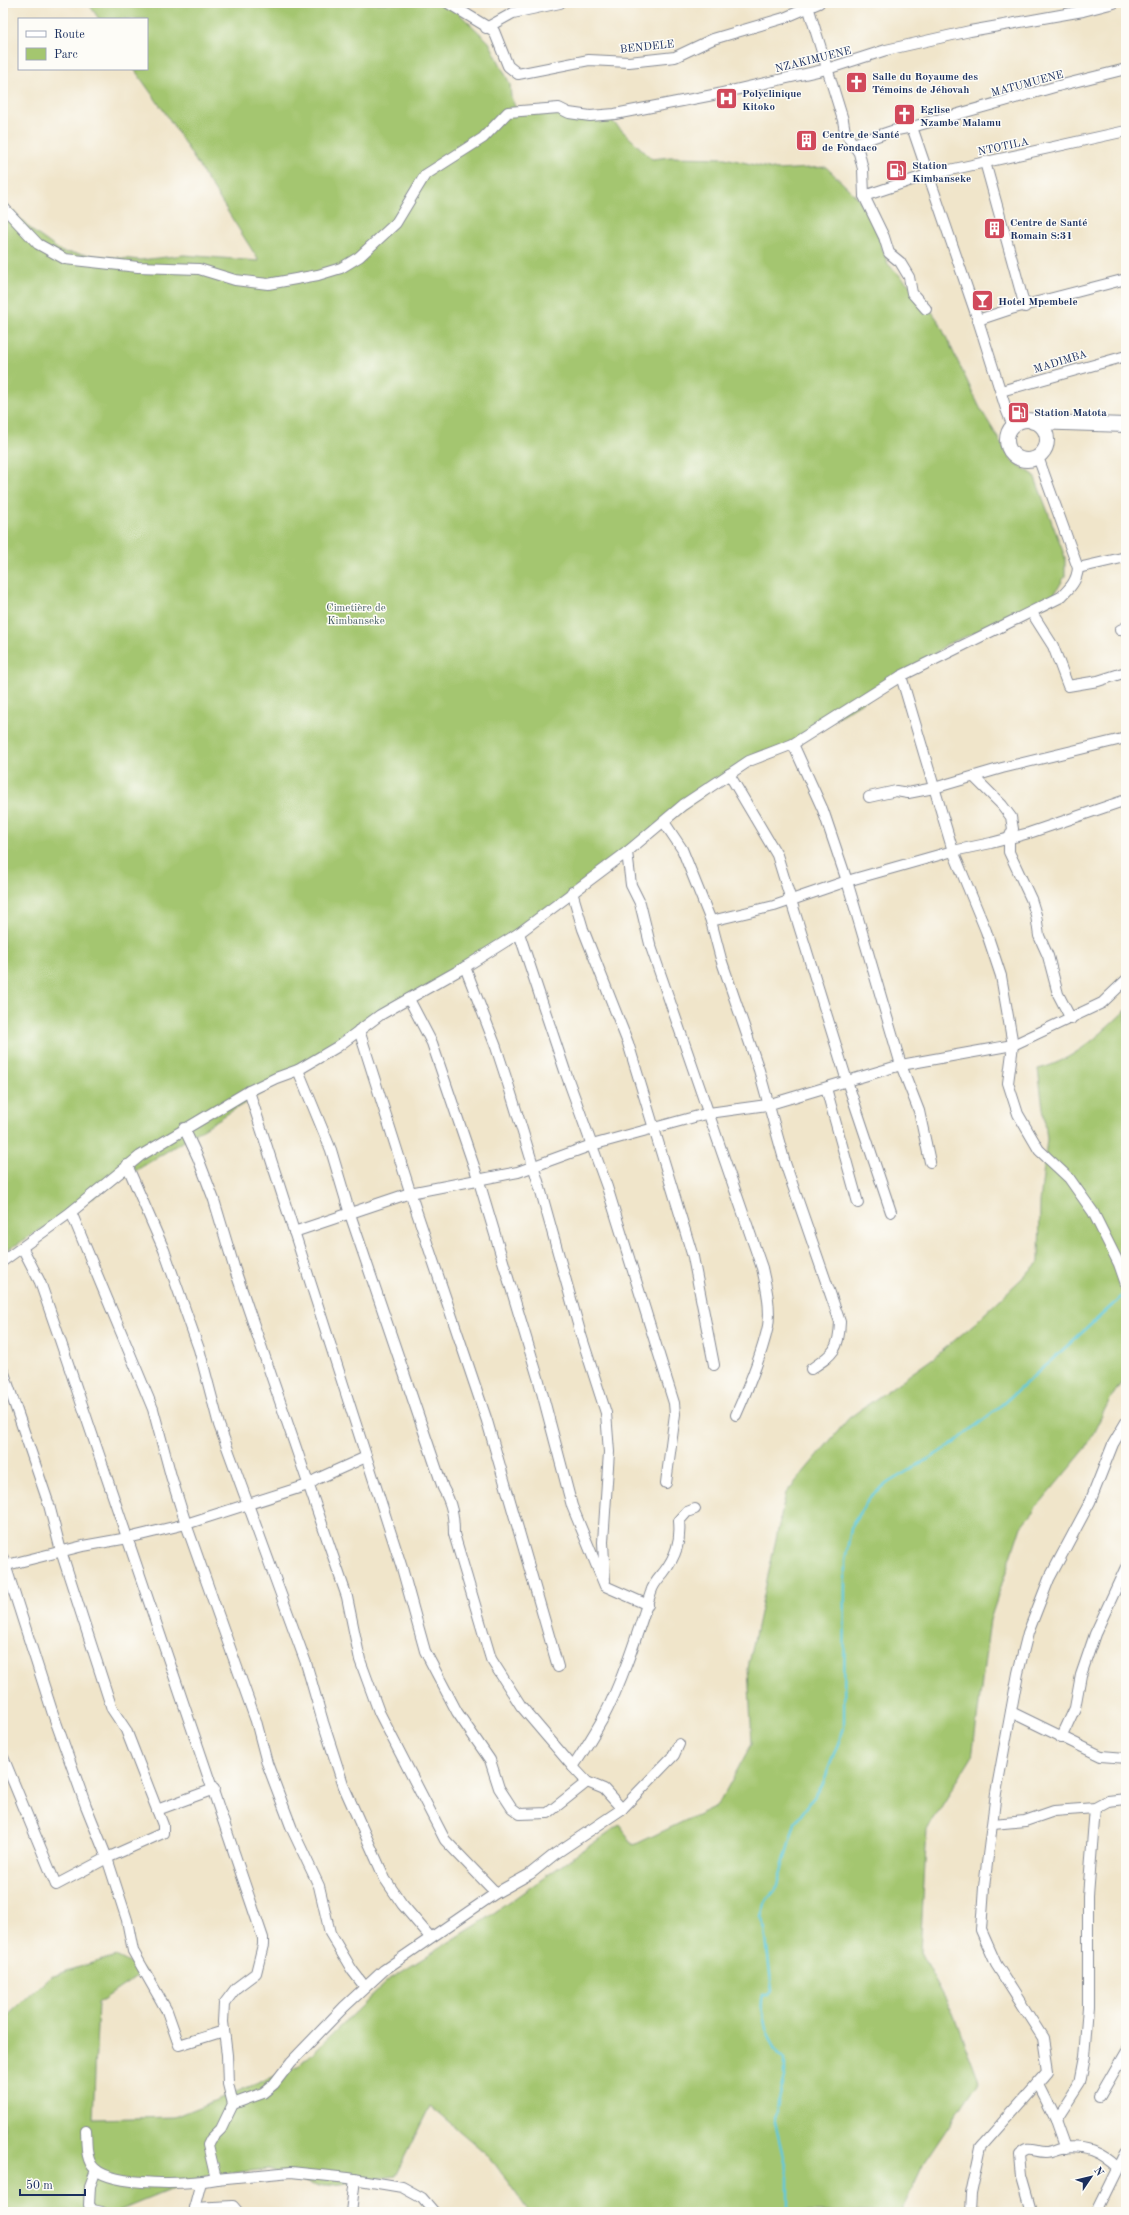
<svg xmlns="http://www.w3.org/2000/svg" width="1129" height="2215" font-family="'Old Standard TT',serif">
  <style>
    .green { fill: #a4c66f; stroke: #607a66 }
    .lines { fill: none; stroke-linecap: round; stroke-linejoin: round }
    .stream { stroke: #5fc9db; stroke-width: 2.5 }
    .street-casing { stroke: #868a94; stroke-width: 12 }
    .secondary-casing { stroke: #868a94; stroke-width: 16 }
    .street { stroke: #fff; stroke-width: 10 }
    .secondary { stroke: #fff; stroke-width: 14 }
    .labels { text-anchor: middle; stroke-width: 3; stroke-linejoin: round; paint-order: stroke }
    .street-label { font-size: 11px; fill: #1b2f5e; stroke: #fdfcf7 }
    .poi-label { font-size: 11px; font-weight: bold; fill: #1b2f5e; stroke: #fdfcf7; text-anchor: start }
    .park-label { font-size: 11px; fill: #445c63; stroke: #fdfcf7 }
  </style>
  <rect width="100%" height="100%" fill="#fdfcf7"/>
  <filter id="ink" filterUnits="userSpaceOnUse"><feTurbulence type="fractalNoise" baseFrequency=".025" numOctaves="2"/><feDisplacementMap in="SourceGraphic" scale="8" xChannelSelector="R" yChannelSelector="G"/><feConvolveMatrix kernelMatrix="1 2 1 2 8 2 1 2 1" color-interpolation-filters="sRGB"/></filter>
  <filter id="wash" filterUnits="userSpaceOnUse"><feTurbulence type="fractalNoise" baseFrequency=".012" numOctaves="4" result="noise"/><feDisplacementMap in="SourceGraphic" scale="16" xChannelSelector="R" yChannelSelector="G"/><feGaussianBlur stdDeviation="0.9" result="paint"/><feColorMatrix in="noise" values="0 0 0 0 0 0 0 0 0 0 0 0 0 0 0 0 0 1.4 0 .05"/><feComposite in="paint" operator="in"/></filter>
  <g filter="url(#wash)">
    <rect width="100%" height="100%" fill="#f0e5ca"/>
    <!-- green -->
    <g class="green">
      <polygon points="88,3 350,3 351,5 361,3 448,3 489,42 510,84 511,97 517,111 543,108 610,119 652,159 670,157 725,158 777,170 826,167 858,198 875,227 888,264 921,296 939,322 980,408 1012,461 1034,475 1065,557 1065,576 1049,604 947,644 912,672 793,744 749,761 519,933 3,1253 3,201 34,232 62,252 140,260 184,255 259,261 166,114 134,69 147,69 147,19 99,19"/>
      <path d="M1126,1010V1376L1109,1401L1086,1448L1021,1526L990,1620L972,1757L927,1830L920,1952L953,2013L979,2081L924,2163L901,2212H529L490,2157L430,2106L395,2176L319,2187L269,2169L204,2176L116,2212H3V2020L50,1976L116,1956L145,1971L98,2003L93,2119L174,2117L298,2067L387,1981L478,1924L619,1825L634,1845L718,1805L752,1743L748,1668L786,1493L849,1418L936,1356L975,1323L1039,1262L1040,1202L1047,1139L1038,1069C1075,1060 1099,1035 1126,1010Z"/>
    </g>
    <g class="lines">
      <!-- stream -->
      <path class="stream" d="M788,2212V2178L774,2118L785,2077V2059C768,2047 758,2015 763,1995H769L772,1991L765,1929L760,1916L764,1904L776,1889L795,1823L822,1786L844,1728L845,1560L852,1524L871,1496L889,1482L950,1446L997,1409L1126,1293"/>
    </g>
  </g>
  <g filter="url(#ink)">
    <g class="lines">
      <defs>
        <g id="street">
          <polyline points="448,3 494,31 508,66 518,74 589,60 629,62 675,57 713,39 784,18 819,3"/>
          <polyline points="807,3 843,120 845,132 859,153 863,169 864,196 884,237 889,253 900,262 909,277 912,293 926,309"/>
          <polyline points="486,28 513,13 560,3"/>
          <polyline points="912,127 1058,86 1126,69"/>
          <polyline points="853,144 892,131 912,127 978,320 1006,409 1013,426"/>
          <polyline points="985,162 1025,307"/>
          <polyline points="864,196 927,175 1126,131"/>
          <polyline points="3,207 38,244 65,259 138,267 199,269 235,280 268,284 318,275 341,268 359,257 396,223 425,175 483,138 508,112 559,108 569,113 590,116 615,114 713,95 827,69 886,50 970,31 1083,11 1114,3"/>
          <polyline points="978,320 1011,309 1126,279"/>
          <polyline points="1001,391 1126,356"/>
          <polyline points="1078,568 1126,557"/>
          <polyline points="1032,613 1053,646 1068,686 1098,681 1126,672"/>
          <polyline points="1120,630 1126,627"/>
          <polyline points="901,676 953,851 986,931 1001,976 1013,1045 1008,1083 1018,1114 1039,1150 1069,1178 1093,1212 1119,1264 1126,1284"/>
          <polyline points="793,744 823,810 847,881 901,1065 919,1111 930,1162"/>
          <polyline points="729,774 777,855 847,1081 891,1212"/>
          <polyline points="974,777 1002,805 1011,817 1013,829 1009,838 1009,852 1031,899 1036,915 1039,936 1048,956 1058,994 1071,1019"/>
          <polyline points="869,797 896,791 908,793 934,788 1002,768 1126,738"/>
          <path d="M664,822L682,849L711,921L721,959L759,1070L785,1163L840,1322C839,1351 833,1354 811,1369"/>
          <path d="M627,852L631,885L640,903L650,944L762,1268C766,1286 771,1307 768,1326C762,1355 748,1388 736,1415"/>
          <polyline points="572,892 583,929 628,1043 693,1257 714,1365"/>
          <polyline points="711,921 774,906 847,881 953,851 991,843 1029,833 1126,800"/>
          <polyline points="519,933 565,1071 607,1187 674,1403 675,1414 666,1483"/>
          <polyline points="465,967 496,1047 509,1087 540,1188 581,1335 606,1413 609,1452 603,1542 605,1581"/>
          <polyline points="409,999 432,1043 478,1178 539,1381 572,1506 605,1586 648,1605"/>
          <polyline points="359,1030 414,1204 487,1421 558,1667"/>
          <path d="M298,1070L331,1150L350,1214L443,1488C452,1504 454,1516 454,1534L491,1659L521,1706L573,1767L587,1782L604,1789L622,1809"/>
          <polyline points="826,1088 858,1203"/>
          <polyline points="249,1091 402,1568 425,1651 457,1712 490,1760 499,1788 512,1808 520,1814 548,1813 587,1782"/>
          <polyline points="184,1128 198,1158 214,1200 234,1267 347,1597 360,1660 379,1712 445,1840 496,1893"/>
          <polyline points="127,1165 164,1250 199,1349 219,1425 306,1663 323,1722 344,1787 385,1879 402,1904 430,1937"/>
          <polyline points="71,1212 153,1409 171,1476 186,1524 256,1721 267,1763 292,1829 319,1886 330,1933 352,1970 365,1987"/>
          <polyline points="294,1232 410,1193 518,1172 592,1145 709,1113 767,1105 901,1065 1013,1045 1102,1003 1126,980"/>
          <polyline points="23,1249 40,1282 57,1331 263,1938 263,1945 256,1973 236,1988 224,2004 223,2022 227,2055 228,2084 233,2104 221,2129 211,2139 208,2145 216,2179 291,2172 348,2178 402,2187 422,2198 434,2212"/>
          <path d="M3,1261L71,1212L140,1156L249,1091L276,1078L298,1070L337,1047L380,1015L465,967L519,933L627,852L683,805L749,761L793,744L901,676L1061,597C1070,588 1077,581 1078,568L1038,457"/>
          <polyline points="3,1370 49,1505 61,1551 112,1709 126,1730 163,1825 163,1833 107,1858 56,1885 3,1757"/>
          <polyline points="3,1558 52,1711 86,1806 107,1858 127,1920 133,1951 167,2011 179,2045 224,2031"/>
          <polyline points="3,1566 83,1546 128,1538 186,1524 308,1485 317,1479 366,1457"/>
          <polyline points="1011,1712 1101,1756 1126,1758"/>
          <polyline points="1061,1738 1075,1708 1081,1675 1095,1634 1126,1567"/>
          <path d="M573,1767C583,1752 593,1736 602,1720C622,1683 638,1632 651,1592C653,1584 659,1578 664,1572C676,1556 681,1541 679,1521L687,1512L695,1509"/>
          <polyline points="157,1810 214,1789"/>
          <polyline points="993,1824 1025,1821 1054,1811 1095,1808 1108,1801 1126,1799"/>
          <polyline points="1037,2084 1055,2120"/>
          <polyline points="1100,2096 1126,2051"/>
          <polyline points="233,2104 263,2093 274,2084 291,2062 344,2007 384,1970 496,1893 530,1874 555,1854 622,1809 674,1755 679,1744"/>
          <path d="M86,2131C87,2143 85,2160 95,2169C115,2187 190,2184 216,2179"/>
          <polyline points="1065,2148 1055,2120 1079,2083 1084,2057 1088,2007 1088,1896 1095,1808"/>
          <polyline points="96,2170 90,2186 89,2205 93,2210 102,2212"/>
          <polyline points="194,2208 233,2206 238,2212"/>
          <polyline points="193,2212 201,2182"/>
          <polyline points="351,2212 355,2179"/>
          <polyline points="970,2212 971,2194 981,2147 1048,2071 1043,2038 996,1964 981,1930 984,1887 996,1793 1018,1673 1028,1633 1049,1579 1090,1502 1113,1444 1126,1422"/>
          <path d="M1032,2212L1022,2177L1020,2155C1028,2145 1034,2152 1045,2152C1050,2152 1055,2149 1060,2148C1086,2145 1100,2151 1118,2168"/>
          <polyline points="1097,2212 1126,2153"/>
        </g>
        <g id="secondary">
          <circle cx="1027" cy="440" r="20"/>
          <polyline points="1033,422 1126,425"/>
        </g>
      </defs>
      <!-- street casing -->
      <use href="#street" class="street-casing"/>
      <!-- secondary casing -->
      <use href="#secondary" class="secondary-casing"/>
      <!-- street -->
      <use href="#street" class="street"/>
      <!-- secondary -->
      <use href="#secondary" class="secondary"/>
    </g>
  </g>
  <!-- icons -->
  <defs>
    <symbol id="church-square" viewBox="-11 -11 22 22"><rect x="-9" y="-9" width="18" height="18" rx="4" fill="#d1495b" stroke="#fdfcf7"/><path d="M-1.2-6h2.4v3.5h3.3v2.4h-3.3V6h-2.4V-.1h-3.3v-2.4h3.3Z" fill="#fff"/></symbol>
    <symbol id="hospital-square" viewBox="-11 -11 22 22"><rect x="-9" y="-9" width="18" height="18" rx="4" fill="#d1495b" stroke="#fdfcf7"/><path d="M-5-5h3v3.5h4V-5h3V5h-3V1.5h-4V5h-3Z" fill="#fff"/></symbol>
    <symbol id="building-square" viewBox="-11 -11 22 22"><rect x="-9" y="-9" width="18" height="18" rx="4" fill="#d1495b" stroke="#fdfcf7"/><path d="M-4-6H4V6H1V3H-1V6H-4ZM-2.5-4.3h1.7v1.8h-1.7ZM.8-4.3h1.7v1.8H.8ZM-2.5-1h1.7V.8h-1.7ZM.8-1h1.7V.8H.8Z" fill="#fff"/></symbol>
    <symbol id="fuel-square" viewBox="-11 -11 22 22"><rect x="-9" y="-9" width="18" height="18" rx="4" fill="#d1495b" stroke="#fdfcf7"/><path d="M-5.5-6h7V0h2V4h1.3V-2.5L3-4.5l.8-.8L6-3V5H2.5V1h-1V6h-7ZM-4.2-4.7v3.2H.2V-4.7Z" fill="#fff"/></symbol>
    <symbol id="bar-square" viewBox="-11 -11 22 22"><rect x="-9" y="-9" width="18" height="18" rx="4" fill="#d1495b" stroke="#fdfcf7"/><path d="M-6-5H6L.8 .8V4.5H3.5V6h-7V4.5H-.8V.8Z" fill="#fff"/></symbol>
  </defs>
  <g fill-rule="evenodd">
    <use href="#church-square" x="844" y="70" width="25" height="25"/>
    <use href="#hospital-square" x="714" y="86" width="25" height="25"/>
    <use href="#church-square" x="892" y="102" width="25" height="25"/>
    <use href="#building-square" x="794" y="128" width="25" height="25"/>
    <use href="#fuel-square" x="884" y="158" width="25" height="25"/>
    <use href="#building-square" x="982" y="216" width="25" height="25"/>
    <use href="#bar-square" x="970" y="288" width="25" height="25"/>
    <use href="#fuel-square" x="1006" y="400" width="25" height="25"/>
  </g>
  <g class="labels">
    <!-- street labels -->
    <g class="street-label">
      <text transform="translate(647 46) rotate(-6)" y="4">BENDELE</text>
      <text transform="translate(813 59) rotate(-14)" y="4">NZAKIMUENE</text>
      <text transform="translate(1027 83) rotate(-15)" y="4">MATUMUENE</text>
      <text transform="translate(1003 146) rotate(-12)" y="4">NTOTILA</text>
      <text transform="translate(1060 361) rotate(-17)" y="4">MADIMBA</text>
    </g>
    <!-- poi labels -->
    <g class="poi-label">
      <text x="872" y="80">Salle du Royaume des<tspan x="872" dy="13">Témoins de Jéhovah</tspan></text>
      <text x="742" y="97">Polyclinique<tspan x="742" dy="13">Kitoko</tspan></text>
      <text x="920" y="113">Eglise<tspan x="920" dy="13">Nzambe Malamu</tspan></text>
      <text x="822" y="138">Centre de Santé<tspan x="822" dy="13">de Fondaco</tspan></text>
      <text x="912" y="169">Station<tspan x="912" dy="13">Kimbanseke</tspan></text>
      <text x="1010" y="226">Centre de Santé<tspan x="1010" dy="13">Romain 8:31</tspan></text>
      <text x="998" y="305">Hotel Mpembele</text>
      <text x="1034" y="416">Station Matota</text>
    </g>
    <!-- park labels -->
    <g class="park-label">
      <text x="356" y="611">Cimetière de<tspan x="356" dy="13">Kimbanseke</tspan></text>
    </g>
  </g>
  <!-- margin -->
  <rect width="1129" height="2215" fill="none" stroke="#fdfcf7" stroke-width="16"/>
  <!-- legend -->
  <rect x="18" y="18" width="130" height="52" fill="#fdfcf7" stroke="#a3aaba"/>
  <rect x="26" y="31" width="20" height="6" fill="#ffffff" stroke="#a3aaba"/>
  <text x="54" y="38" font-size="12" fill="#1b2f5e">Route</text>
  <rect x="26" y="48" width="20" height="12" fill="#a4c66f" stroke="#a3aaba"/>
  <text x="54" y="58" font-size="12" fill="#1b2f5e">Parc</text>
  <!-- north arrow -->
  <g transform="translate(1091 2177) rotate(55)" stroke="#fdfcf7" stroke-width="3" paint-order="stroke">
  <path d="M0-3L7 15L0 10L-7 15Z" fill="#1b2f5e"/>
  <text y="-6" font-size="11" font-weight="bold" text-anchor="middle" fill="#1b2f5e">N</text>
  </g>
  <!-- scale -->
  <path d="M20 2189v6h65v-6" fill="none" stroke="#1b2f5e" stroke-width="2"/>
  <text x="26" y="2189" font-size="12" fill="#1b2f5e" stroke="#fdfcf7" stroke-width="3" paint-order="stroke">50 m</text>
</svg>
